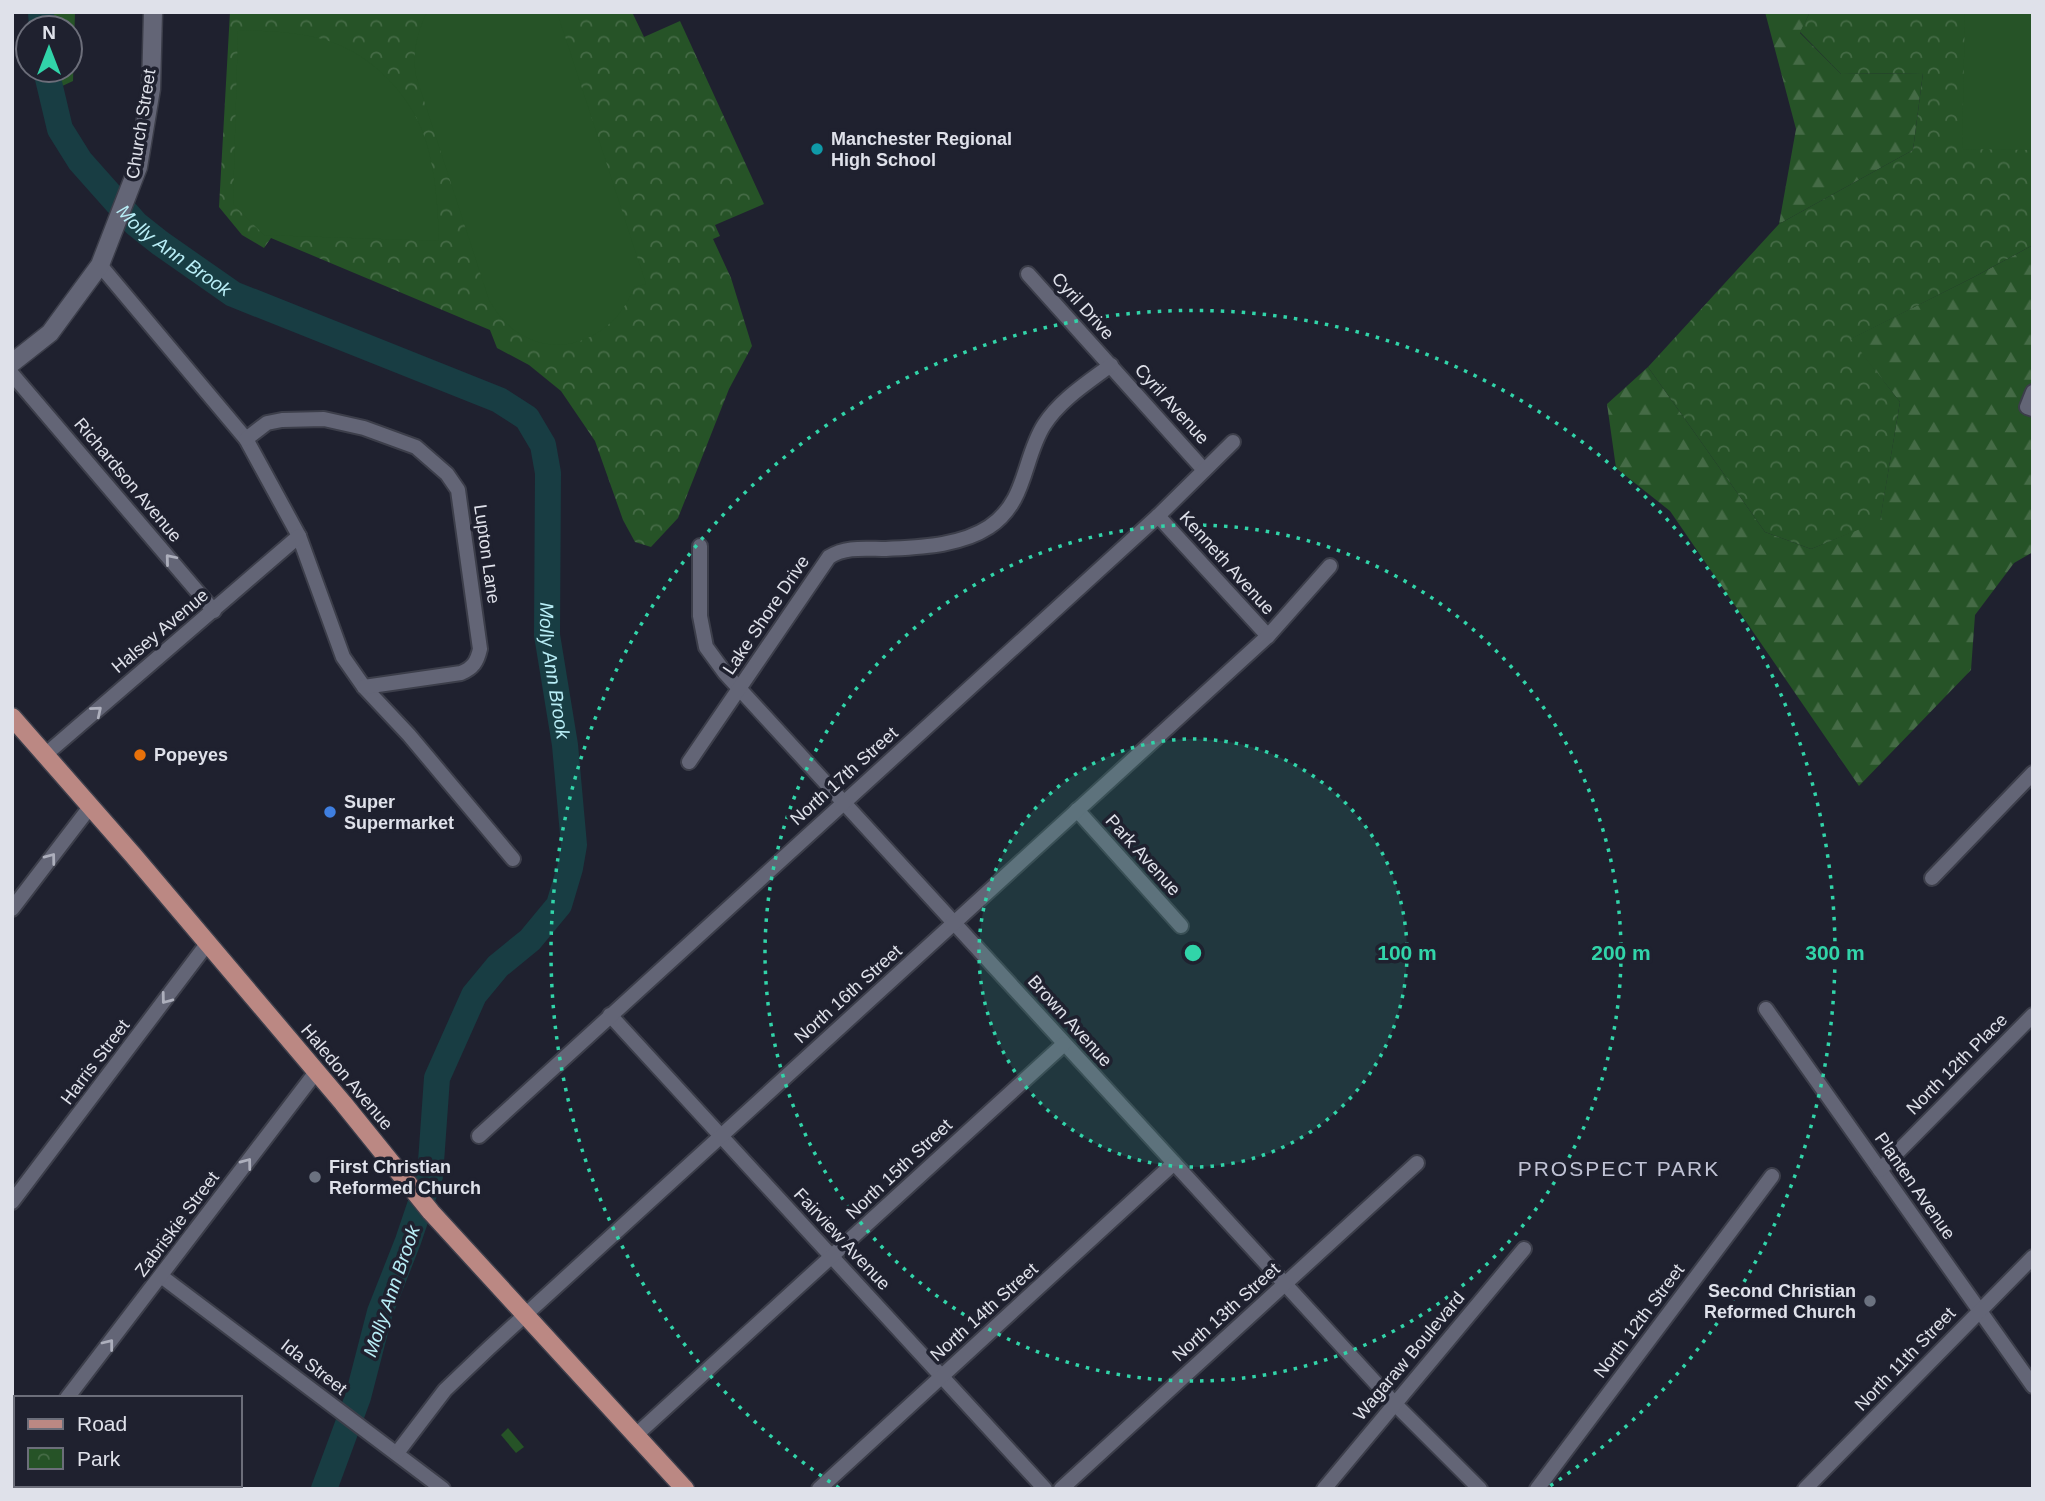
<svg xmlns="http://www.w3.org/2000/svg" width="2045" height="1501" font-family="Helvetica,sans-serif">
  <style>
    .forest { fill: url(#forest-firs) }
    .park { fill: url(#park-crowns) }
    .pitch { fill: #265327 }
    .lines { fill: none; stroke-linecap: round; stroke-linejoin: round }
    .river { stroke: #183d43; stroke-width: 26 }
    .street-casing { stroke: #3c3e4a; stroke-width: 18 }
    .secondary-casing { stroke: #3c3e4a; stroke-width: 21 }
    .primary-casing { stroke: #3c3e4a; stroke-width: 21 }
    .street { stroke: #636576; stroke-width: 14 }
    .secondary { stroke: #636576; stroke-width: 18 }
    .primary { stroke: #bb8883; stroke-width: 18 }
    .oneway { stroke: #adafbc }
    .ring { fill: none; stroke: #31d4a9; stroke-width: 3.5; stroke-dasharray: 3.5 7 }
    .culture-dot { fill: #0f9aa8; stroke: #1f212f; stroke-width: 2.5 }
    .food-dot { fill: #e8710a; stroke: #1f212f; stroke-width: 2.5 }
    .shop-dot { fill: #3f7fe0; stroke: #1f212f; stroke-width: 2.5 }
    .worship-dot { fill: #6b7280; stroke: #1f212f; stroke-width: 2.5 }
    .labels { text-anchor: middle; stroke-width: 7; stroke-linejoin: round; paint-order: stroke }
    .street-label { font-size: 18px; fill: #dfe1ea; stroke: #1f212f }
    .poi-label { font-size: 18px; font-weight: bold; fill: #dfe1ea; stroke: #1f212f; text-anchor: start }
    .water-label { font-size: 19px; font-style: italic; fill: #b8edf6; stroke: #1f212f }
    .quarter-label { font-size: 21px; letter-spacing: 2px; fill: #c0c3d5; stroke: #1f212f }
    .centre { fill: #31d4a9; stroke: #1f212f; stroke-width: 3.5 }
    .ring-label { font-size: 21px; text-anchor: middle; font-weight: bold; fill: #31d4a9; stroke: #1f212f; stroke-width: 7; stroke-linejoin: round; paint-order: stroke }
  </style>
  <defs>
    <pattern id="forest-firs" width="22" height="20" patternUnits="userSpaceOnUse" patternTransform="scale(1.75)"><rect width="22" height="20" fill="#265327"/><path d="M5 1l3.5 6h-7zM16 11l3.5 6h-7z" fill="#456b46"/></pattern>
    <pattern id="park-crowns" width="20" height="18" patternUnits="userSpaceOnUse" patternTransform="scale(1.75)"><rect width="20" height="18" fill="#265327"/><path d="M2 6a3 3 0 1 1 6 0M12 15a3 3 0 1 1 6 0" fill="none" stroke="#456b46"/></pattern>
  </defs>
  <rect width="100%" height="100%" fill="#1f212f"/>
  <!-- forest -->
  <g class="forest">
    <polygon points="37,12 75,12 73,81 45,94 43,70 70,70 70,28 39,28"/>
    <polygon points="1765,12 1810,12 1800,33 1841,74 1923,73 1913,150 1779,224 1796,129"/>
    <polygon points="2033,245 2033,552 2014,563 1975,615 1971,670 1859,786 1670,511 1616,468 1607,404 1648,367 1765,532 1811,549 1880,520 1900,402 1850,339 1974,277"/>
  </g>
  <!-- park -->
  <g class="park">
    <polygon points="230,12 632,12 644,37 680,21 764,204 715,225 720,236 713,239 731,278 752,346 729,389 678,518 651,547 635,542 623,520 595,441 561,391 529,365 497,348 490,330 271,238 264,248 242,235 219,207"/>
    <polygon points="1810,12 2033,12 2033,245 1974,277 1851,339 1900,402 1880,521 1811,549 1765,532 1648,367 1779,224 1913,150 1923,73 1841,74 1800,32"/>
  </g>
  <!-- pitch -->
  <g class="pitch">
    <path d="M427,12H557L646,284L634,287C616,337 559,363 514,330C503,322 496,311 489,300L416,76C412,52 417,33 427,12Z"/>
    <polygon points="1965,12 2033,12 2033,150 1962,149"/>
    <path d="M238,30C266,31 295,32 322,39C365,50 406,89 422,130C435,164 438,205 439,241L264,235L233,204Z"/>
    <polygon points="508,1428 524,1447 516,1453 501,1435"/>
  </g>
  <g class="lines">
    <!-- river -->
    <g class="river">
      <polyline points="41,12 42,28"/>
      <path id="s1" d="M46,70L60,129L80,161L136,224L160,243L233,294L499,400L527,418L543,445L548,473L547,635L565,745L574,845L570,868L559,905L530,940L498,966L474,995L437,1078L430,1176L408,1241L380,1312L358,1397L324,1489"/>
    </g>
    <defs>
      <g id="street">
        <polyline points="100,265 246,439 299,536 343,657 364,687 409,735 513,859"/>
        <polyline points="1028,274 1204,470"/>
        <polyline points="12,374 214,611"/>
        <polyline points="2033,392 2027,407 2033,409"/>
        <path d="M246,439L267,423L282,420L324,419L364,428L416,447L447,474L458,490L480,649C477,662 473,668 461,673L364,687"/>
        <polyline points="1158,516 1268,636"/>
        <polyline points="700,546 700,616 706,647 725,673 1395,1404 1480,1489"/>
        <polyline points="45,755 299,536"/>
        <path d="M689,762L829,557C846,546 866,549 886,549C920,547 960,546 989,527C1027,502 1023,458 1044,425C1060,400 1087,383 1111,365"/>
        <polyline points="1077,810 1181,926"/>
        <polyline points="1932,878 2033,773"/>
        <polyline points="12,909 90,807"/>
        <polyline points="1766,1009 2033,1386"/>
        <polyline points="610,1015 1045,1489"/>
        <polyline points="479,1136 1158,516 1233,442"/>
        <polyline points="1880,1170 2033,1015"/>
        <polyline points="12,1202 207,944"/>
        <polyline points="161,1276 443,1489"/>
        <polyline points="67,1398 316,1072"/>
        <polyline points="636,1435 1064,1044"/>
        <polyline points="397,1453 445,1390 489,1348 1268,636 1330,566"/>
        <polyline points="12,1469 16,1465"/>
        <polyline points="167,1485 171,1489"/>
        <polyline points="819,1489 1174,1163"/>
        <polyline points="1061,1489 1417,1163"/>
        <polyline points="1324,1489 1524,1249"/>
        <polyline points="1537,1489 1772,1176"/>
        <polyline points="1805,1489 2033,1257"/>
      </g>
      <polyline id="secondary" points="12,363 50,333 100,265 138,167 151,89 153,12"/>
      <polyline id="primary" points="12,717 133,855 343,1103 431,1212 685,1489"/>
    </defs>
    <!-- street casing -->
    <use href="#street" class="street-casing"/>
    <!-- secondary casing -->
    <use href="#secondary" class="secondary-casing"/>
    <!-- primary casing -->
    <use href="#primary" class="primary-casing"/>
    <!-- street -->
    <use href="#street" class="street"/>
    <!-- secondary -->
    <use href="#secondary" class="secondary"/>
    <!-- primary -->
    <use href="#primary" class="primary"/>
  </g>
  <!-- one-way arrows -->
  <defs><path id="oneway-chevron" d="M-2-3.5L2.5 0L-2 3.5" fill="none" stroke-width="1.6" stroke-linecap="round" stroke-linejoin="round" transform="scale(1.75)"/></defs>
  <g class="oneway">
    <use href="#oneway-chevron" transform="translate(170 559) rotate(-130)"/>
    <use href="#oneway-chevron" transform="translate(97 711) rotate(-40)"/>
    <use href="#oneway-chevron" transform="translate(51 858) rotate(-53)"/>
    <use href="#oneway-chevron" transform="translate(166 999) rotate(127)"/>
    <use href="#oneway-chevron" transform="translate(247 1163) rotate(-53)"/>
    <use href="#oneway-chevron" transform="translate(109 1344) rotate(-52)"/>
  </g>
  <!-- distance rings -->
  <circle cx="1193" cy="953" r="214" fill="#31d4a9" fill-opacity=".12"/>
  <g class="ring">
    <circle cx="1193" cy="953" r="214"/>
    <circle cx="1193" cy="953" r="428"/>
    <path d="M839 1488A642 642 0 1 1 1547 1488"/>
  </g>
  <!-- markers -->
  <circle class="culture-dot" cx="817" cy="149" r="7"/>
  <circle class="food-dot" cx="140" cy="755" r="7"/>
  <circle class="shop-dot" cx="330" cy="812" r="7"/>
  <g class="worship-dot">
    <circle cx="315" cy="1177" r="7"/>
    <circle cx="1870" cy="1301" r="7"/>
  </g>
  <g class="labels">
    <!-- street labels -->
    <g class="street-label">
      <text transform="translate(141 124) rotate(-81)" y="6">Church Street</text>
      <text transform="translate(1083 306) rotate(48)" y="6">Cyril Drive</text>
      <text transform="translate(1172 404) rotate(48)" y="6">Cyril Avenue</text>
      <text transform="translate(128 480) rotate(50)" y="6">Richardson Avenue</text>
      <text transform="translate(487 554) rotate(82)" y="6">Lupton Lane</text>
      <text transform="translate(1227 563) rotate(48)" y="6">Kenneth Avenue</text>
      <text transform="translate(766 615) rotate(-56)" y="6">Lake Shore Drive</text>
      <text transform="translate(160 631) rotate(-40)" y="6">Halsey Avenue</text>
      <text transform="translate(844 776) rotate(-42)" y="6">North 17th Street</text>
      <text transform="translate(1143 855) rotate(48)" y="6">Park Avenue</text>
      <text transform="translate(848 994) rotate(-42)" y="6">North 16th Street</text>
      <text transform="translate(1070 1021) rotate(48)" y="6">Brown Avenue</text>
      <text transform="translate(95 1062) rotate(-53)" y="6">Harris Street</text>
      <text transform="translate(1957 1064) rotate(-45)" y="6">North 12th Place</text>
      <text transform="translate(347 1077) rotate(50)" y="6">Haledon Avenue</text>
      <text transform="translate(899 1169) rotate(-43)" y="6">North 15th Street</text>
      <text transform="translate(1915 1186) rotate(55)" y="6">Planten Avenue</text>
      <text transform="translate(177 1224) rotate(-53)" y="6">Zabriskie Street</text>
      <text transform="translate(842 1239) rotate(47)" y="6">Fairview Avenue</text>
      <text transform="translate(984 1312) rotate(-42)" y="6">North 14th Street</text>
      <text transform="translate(1226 1312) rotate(-42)" y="6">North 13th Street</text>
      <text transform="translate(1639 1321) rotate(-53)" y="6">North 12th Street</text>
      <text transform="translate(1409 1356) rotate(-50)" y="6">Wagaraw Boulevard</text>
      <text transform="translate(1905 1359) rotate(-46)" y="6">North 11th Street</text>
      <text transform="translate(314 1367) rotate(38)" y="6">Ida Street</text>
    </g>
    <!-- poi labels -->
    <g class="poi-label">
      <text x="831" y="145">Manchester Regional<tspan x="831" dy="21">High School</tspan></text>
      <text x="154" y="761">Popeyes</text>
      <text x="344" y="808">Super<tspan x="344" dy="21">Supermarket</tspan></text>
      <text x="329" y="1173">First Christian<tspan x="329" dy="21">Reformed Church</tspan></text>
      <text x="1856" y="1297" text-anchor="end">Second Christian<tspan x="1856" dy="21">Reformed Church</tspan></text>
    </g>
    <!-- water labels -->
    <g class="water-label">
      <text dy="7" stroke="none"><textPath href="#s1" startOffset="229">Molly Ann Brook</textPath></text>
      <text dy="7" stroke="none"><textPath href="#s1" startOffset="880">Molly Ann Brook</textPath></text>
      <text transform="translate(391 1291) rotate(-71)" y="7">Molly Ann Brook</text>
    </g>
    <!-- quarter labels -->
    <g class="quarter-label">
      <text x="1619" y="1176">PROSPECT PARK</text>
    </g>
  </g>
  <circle cx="1193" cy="953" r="10" class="centre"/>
  <g class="ring-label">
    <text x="1407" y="960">100 m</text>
    <text x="1621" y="960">200 m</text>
    <text x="1835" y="960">300 m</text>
  </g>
  <!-- border -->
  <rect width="2045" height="1501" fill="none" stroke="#dfe1ea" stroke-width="28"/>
  <!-- legend -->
  <rect x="14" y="1396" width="228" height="91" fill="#1f212f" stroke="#6c6e7a" stroke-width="2"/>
  <rect x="28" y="1419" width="35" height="10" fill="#bb8883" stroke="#6c6e7a" stroke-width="2"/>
  <text x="77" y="1431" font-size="21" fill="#dfe1ea">Road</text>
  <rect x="28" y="1448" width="35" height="21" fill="url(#park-crowns)" stroke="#6c6e7a" stroke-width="2"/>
  <text x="77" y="1466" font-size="21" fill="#dfe1ea">Park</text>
  <!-- north arrow -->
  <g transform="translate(49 49)"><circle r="33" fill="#1f212f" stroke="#6c6e7a" stroke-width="2"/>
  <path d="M0-5L12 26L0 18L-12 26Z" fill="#31d4a9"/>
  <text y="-10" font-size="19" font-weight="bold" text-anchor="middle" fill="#dfe1ea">N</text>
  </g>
</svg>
